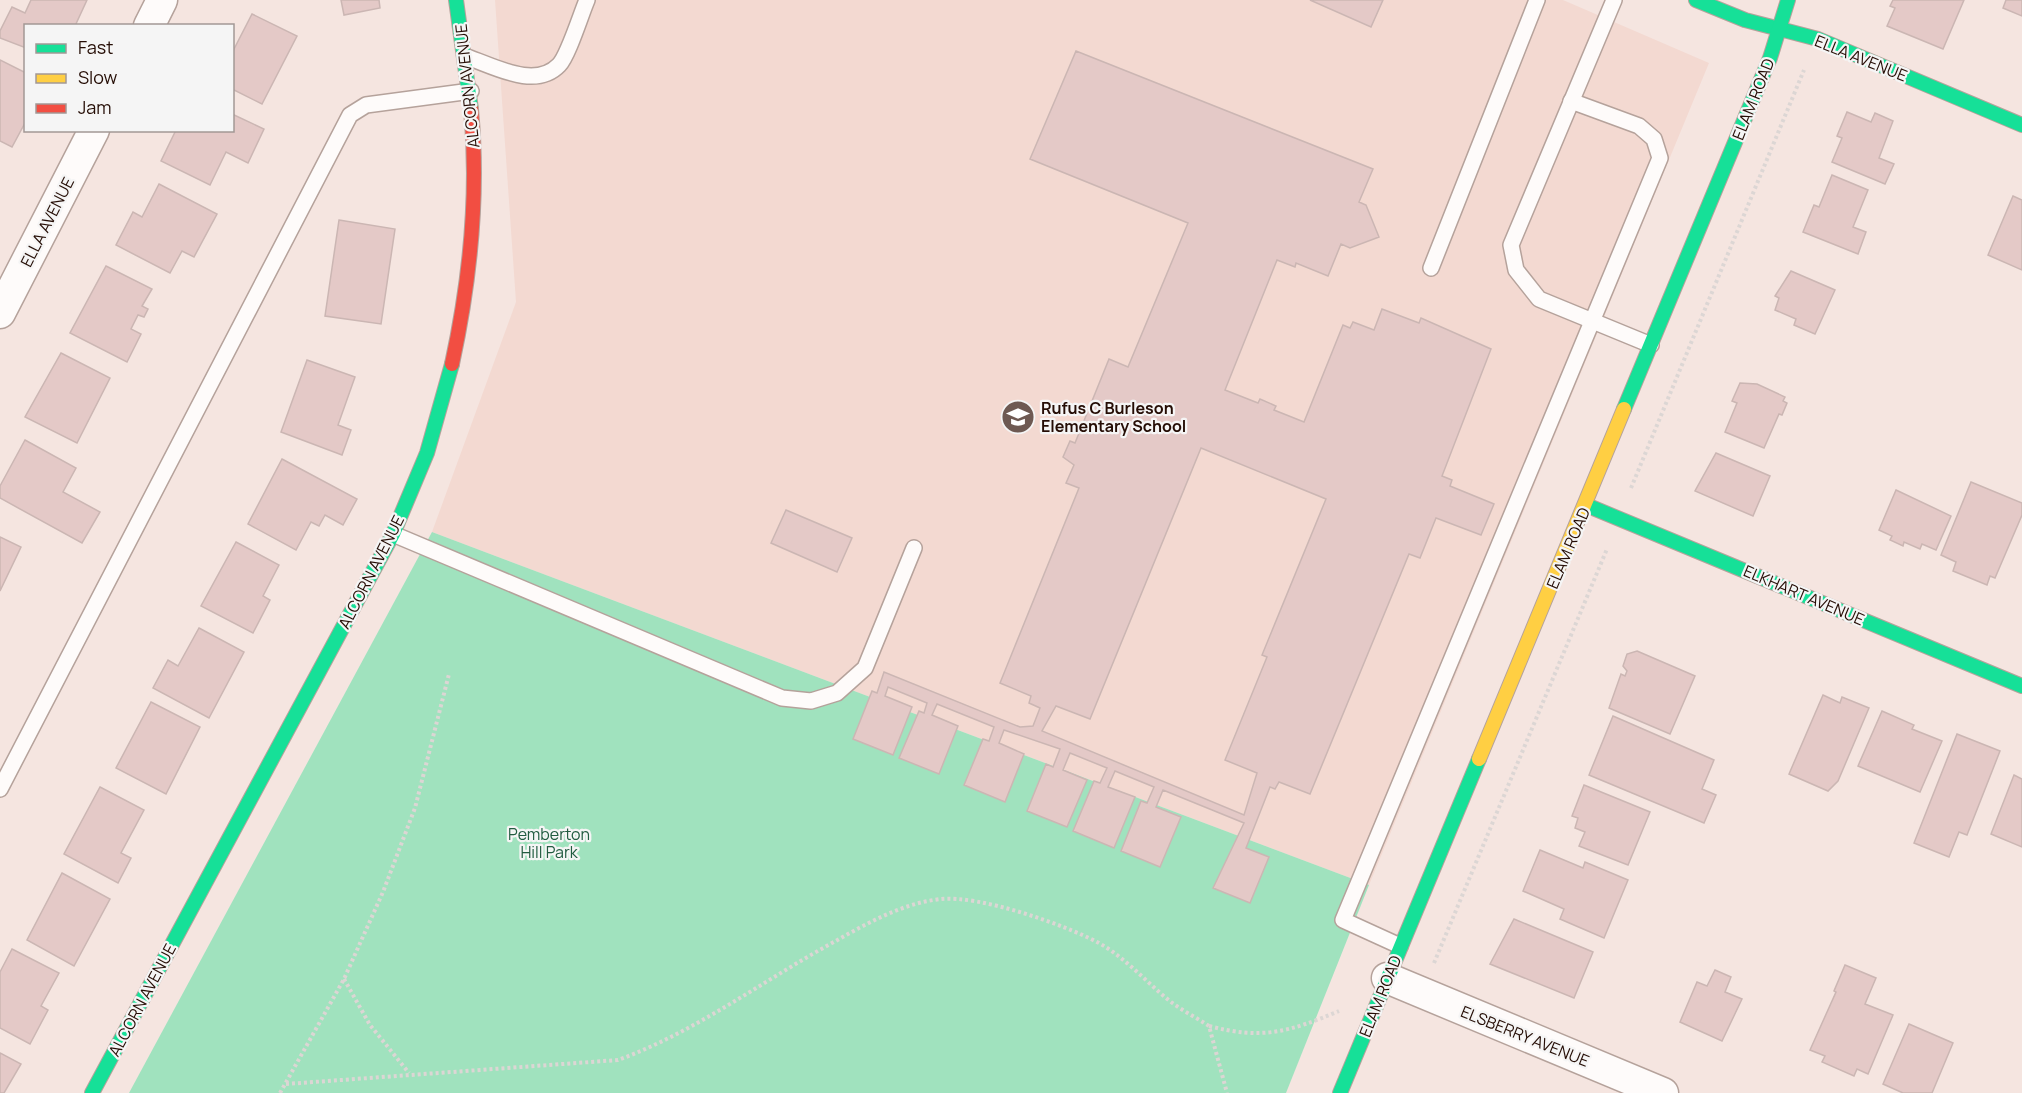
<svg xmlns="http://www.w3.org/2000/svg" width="2022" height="1093" font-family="Manrope,sans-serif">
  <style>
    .built { fill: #f3d9d1 }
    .green { fill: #a0e2be }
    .building { fill: #e4c9c7; stroke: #cbb6b3; stroke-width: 1.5; fill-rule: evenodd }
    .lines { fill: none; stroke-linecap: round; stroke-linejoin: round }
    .lane-casing { stroke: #b5a29b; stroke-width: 18 }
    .street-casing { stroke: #b5a29b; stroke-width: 33 }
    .fast-casing { stroke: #b5a29b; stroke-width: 16 }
    .slow-casing { stroke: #b5a29b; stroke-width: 16 }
    .jam-casing { stroke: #b5a29b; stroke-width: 16 }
    .path { stroke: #dcd6d4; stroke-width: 4; stroke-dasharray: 3 3; stroke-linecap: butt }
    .lane { stroke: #fefbfa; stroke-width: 15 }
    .street { stroke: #fefbfa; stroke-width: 30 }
    .fast { stroke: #16e098; stroke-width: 14 }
    .slow { stroke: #ffcf43; stroke-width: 14 }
    .jam { stroke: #f24e42; stroke-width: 14 }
    .labels { text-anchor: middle; stroke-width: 4.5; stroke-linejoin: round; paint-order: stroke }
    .street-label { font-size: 16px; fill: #250d05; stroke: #f5f5f5 }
    .poi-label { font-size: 16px; font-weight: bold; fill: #250d05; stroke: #f5f5f5; text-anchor: start }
    .park-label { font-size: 16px; fill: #225c41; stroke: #f5f5f5 }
  </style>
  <rect width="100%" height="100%" fill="#f5e5e0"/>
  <!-- built -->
  <polygon class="built" points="495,0 1563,0 1709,63 1369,885 432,532 516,302"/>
  <!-- green -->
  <polygon class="green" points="432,532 1369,885 1286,1093 129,1093"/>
  <!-- building -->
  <g class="building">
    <polygon points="31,0 87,0 75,26 26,26 26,48 0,38 0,31 12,7 25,13"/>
    <polygon points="341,0 379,0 380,8 344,15"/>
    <polygon points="1310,0 1383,0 1371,27"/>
    <polygon points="1893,0 1964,0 1943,49 1887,26 1895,8 1890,6"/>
    <polygon points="2006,0 2022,0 2022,16 2003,8"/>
    <polygon points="252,14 297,36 262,104 232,89 232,53"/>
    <path d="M1076,51L1373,169L1359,202L1366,205L1379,237L1350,248L1341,244L1328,276L1296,263L1295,267L1277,260L1225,390L1258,403L1260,399L1276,406L1274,410L1304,422L1343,325L1350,328L1353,322L1374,330L1382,309L1419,323L1421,318L1491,349L1442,476L1452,480L1450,486L1494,504L1481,535L1436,518L1420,558L1409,554L1310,794L1279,782L1275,789L1270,787L1246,848L1269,857L1250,903L1213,888L1244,823L1163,790L1156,807L1181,817L1160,867L1121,851L1141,801L1147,803L1154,787L1115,771L1108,787L1135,797L1114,848L1073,831L1094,781L1100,783L1107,768L1070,753L1063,770L1087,780L1067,827L1027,811L1046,764L1053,767L1060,749L1004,730L999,743L1024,754L1005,802L964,785L983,739L989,741L994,727L937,704L932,715L958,726L939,774L899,758L919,711L924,713L927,703L888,687L885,696L912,707L893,755L853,739L872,691L877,693L884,672L1020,727L1033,726L1040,708L1029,703L1031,696L1000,683L1079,488L1066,483L1074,465L1063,457L1070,441L1075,443L1109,359L1128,367L1188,223L1030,159ZM1201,448L1326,499L1262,655L1267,657L1225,760L1257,773L1244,815L1042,731L1056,706L1090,719Z"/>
    <polygon points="0,60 26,73 26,121 12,147 0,141"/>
    <polygon points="1847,112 1871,122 1875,113 1893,121 1879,158 1894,164 1885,184 1832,162 1842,138 1837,136"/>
    <polygon points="232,114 264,129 248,163 226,152 210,185 161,161 176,130 232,130"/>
    <polygon points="1832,175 1868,190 1853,227 1866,232 1858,254 1803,232 1814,205 1819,207"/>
    <polygon points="159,184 217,214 194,257 182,251 170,273 116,245 133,212 142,217"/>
    <polygon points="2013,196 2022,200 2022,270 1988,255"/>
    <polygon points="339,220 395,229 381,324 325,316"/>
    <polygon points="106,266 152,289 142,306 148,309 144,317 138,315 131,329 141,334 127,362 70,333"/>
    <polygon points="1791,271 1835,290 1815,334 1794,325 1796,319 1775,310 1779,298 1775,296"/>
    <polygon points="61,353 110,378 77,443 25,417"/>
    <polygon points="307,360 355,377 338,425 351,430 342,455 281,432"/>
    <polygon points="1740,383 1757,384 1785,397 1783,401 1787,403 1782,415 1779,414 1764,448 1725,432 1737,403 1732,401"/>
    <polygon points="25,440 76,468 63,492 100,512 82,543 0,498 0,486"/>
    <polygon points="1716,453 1770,476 1753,516 1695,491"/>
    <polygon points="282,459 357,499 343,525 325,515 319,526 311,522 296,550 248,524"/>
    <polygon points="1971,482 2022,503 2022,515 1995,578 1990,576 1987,585 1953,571 1956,562 1941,555"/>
    <polygon points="1896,490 1951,516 1936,550 1922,544 1920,549 1904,542 1903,546 1890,540 1892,536 1879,530"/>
    <polygon points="786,510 852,538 837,572 771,543"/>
    <polygon points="0,537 21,547 0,591"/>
    <polygon points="236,542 279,565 263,596 270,600 253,633 201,606"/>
    <polygon points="199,628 244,652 209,718 153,688 168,660 178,666"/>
    <polygon points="1637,651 1695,676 1670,734 1609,708 1621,674 1625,676 1627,671 1623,666 1627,654"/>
    <polygon points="1823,695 1840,703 1842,697 1869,708 1838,781 1828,791 1789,774"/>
    <polygon points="151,702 200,727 166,794 116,768"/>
    <polygon points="1882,711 1914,725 1912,729 1942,741 1920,792 1858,766"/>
    <polygon points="1613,716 1714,760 1702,789 1716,795 1704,823 1589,775"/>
    <polygon points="1957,734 2000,751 1967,835 1959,832 1949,857 1914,843"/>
    <polygon points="2014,775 2022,779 2022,847 1991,834"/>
    <polygon points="1584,785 1650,812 1628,865 1579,846 1585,832 1575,828 1578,818 1572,816"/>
    <polygon points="100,787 144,810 121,853 131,858 118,883 64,854"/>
    <polygon points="1540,850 1583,868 1585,862 1628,880 1604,938 1560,919 1564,909 1523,891"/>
    <polygon points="62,873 110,899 74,966 27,940"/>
    <polygon points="1514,919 1593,952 1574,998 1490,964"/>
    <polygon points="12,949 59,973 41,1006 48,1010 30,1044 0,1028 0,972"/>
    <polygon points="1845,965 1876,978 1865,1004 1893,1015 1868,1074 1857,1069 1854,1076 1822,1062 1825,1056 1810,1050 1836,992 1834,991"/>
    <polygon points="1715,970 1731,977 1725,992 1742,999 1722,1041 1680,1022 1697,982 1707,986"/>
    <polygon points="1909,1024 1953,1043 1932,1093 1903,1093 1883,1084"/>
    <polygon points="0,1053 21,1064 4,1093 0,1093"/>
  </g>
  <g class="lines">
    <defs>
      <g id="lane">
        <polyline points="1614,0 1511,245 1516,270 1539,299 1651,345"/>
        <path d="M467,57C494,66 535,90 559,65C568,56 581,14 587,0"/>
        <polyline points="1431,268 1537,0"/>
        <polyline points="393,534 782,698 811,701 837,693 865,668 914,548"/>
        <polyline points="0,789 350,115 366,105 471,91"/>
        <polyline points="1400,946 1343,920 1660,158 1654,139 1639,126 1571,101"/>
      </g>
      <g id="street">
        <polyline points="149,26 162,0"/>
        <polyline points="0,313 94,130"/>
        <polyline points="1387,978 1663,1093"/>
      </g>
      <g id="fast">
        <polyline points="456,0 471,109"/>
        <polyline points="1696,0 1745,20 1818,39 2022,125"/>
        <polyline points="1624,409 1770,58 1788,0"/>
        <polyline points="1586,505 2022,686"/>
        <polyline points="92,1093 393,534 427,453 452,364"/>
        <polyline points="1340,1093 1479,759"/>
      </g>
      <polyline id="slow" points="1479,759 1624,409"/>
      <path id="jam" d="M452,364C470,281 479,194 471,109"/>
    </defs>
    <!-- lane casing -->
    <use href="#lane" class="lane-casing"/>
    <!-- street casing -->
    <use href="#street" class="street-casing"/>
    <!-- fast casing -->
    <use href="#fast" class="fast-casing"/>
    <!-- slow casing -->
    <use href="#slow" class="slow-casing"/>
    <!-- jam casing -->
    <use href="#jam" class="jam-casing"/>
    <!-- path -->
    <g class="path">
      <polyline points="1631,488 1804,70"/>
      <polyline points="1434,963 1607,549"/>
      <polyline points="344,979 370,1025 409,1073"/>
      <path d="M1209,1026C1262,1040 1289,1032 1339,1011"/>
      <path d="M286,1084L618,1060C695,1032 761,982 832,943C866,924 902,903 941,899C979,895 1063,924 1097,942C1125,957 1146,982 1171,1002C1183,1011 1197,1018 1209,1026L1227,1093"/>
      <polyline points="280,1093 344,979 383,892 415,808 449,674"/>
    </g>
    <!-- lane -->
    <use href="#lane" class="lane"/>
    <!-- street -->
    <use href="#street" class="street"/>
    <!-- fast -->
    <use href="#fast" class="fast"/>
    <!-- slow -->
    <use href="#slow" class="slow"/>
    <!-- jam -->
    <use href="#jam" class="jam"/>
  </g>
  <!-- icons -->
  <defs>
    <symbol id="school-disc" viewBox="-11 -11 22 22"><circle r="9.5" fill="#6e5952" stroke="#f5f5f5"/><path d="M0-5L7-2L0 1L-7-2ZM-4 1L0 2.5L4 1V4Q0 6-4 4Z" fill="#fff"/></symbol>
  </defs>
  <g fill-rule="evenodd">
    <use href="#school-disc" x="999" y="398" width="38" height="38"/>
  </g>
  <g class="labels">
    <!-- street labels -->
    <g class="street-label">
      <text transform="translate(1861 58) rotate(22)" y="6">ELLA AVENUE</text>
      <text transform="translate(467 86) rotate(-96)" y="6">ALCORN AVENUE</text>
      <text transform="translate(1753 99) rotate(-68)" y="6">ELAM ROAD</text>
      <text transform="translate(47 222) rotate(-63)" y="6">ELLA AVENUE</text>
      <text transform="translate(1568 548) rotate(-67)" y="6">ELAM ROAD</text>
      <text transform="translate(371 572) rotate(-63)" y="6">ALCORN AVENUE</text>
      <text transform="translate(1804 595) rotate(23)" y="6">ELKHART AVENUE</text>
      <text transform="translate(1380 996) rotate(-68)" y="6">ELAM ROAD</text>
      <text transform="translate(142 1000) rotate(-62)" y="6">ALCORN AVENUE</text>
      <text transform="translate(1525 1036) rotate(22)" y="6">ELSBERRY AVENUE</text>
    </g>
    <!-- poi labels -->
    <g class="poi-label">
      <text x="1041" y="414">Rufus C Burleson<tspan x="1041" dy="18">Elementary School</tspan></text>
    </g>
    <!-- park labels -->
    <g class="park-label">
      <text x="549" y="840">Pemberton<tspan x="549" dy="18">Hill Park</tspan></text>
    </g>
  </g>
  <!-- legend -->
  <rect x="24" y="24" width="210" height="108" fill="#f5f5f5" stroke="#a29895" stroke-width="1.5"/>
  <rect x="36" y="44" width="30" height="9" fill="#16e098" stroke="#a29895" stroke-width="1.5"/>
  <text x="78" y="54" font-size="18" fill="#250d05">Fast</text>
  <rect x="36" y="74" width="30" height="9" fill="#ffcf43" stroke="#a29895" stroke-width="1.5"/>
  <text x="78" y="84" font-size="18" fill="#250d05">Slow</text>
  <rect x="36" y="104" width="30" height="9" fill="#f24e42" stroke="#a29895" stroke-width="1.5"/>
  <text x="78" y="114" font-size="18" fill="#250d05">Jam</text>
</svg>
